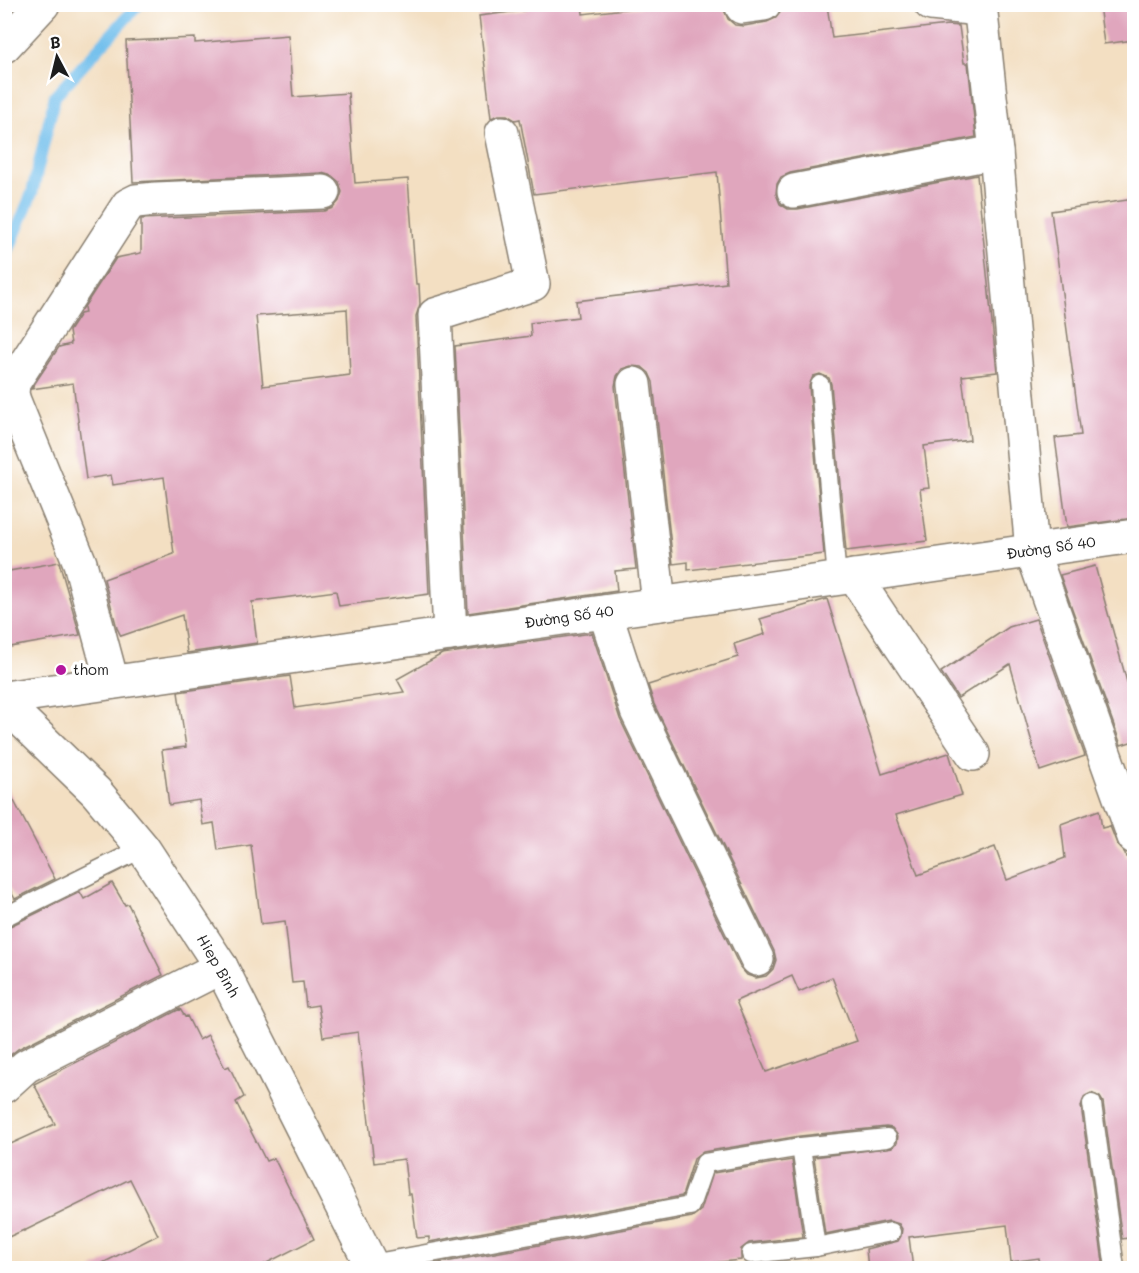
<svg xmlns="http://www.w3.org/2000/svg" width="1139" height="1273" font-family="Mali,sans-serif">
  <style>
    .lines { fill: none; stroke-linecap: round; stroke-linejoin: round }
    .stream { stroke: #72bfec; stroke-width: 12 }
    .building { fill: #e0a6bd; fill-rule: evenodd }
    .service-casing { stroke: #887e6f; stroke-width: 21 }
    .minor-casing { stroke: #887e6f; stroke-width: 36 }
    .secondary-casing { stroke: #887e6f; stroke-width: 36 }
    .service { stroke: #fff; stroke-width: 18 }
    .minor { stroke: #fff; stroke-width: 33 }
    .secondary { stroke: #fff; stroke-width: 33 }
    .poi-dot { fill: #b5179e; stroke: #fff; stroke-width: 2 }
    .labels { text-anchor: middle; stroke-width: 6; stroke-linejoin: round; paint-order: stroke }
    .street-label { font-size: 15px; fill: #1c1c1c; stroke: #fff }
    .poi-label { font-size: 15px; fill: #1c1c1c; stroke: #fff; text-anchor: start }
  </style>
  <rect width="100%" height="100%" fill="#fff"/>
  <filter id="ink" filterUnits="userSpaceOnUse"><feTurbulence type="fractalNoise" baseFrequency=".0167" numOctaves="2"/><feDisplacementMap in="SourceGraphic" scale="12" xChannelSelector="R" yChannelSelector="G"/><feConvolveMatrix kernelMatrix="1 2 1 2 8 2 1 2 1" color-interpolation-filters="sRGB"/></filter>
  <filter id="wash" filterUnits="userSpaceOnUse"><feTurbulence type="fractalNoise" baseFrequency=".008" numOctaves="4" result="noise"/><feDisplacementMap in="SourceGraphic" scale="24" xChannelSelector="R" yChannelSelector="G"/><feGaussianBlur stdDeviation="1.35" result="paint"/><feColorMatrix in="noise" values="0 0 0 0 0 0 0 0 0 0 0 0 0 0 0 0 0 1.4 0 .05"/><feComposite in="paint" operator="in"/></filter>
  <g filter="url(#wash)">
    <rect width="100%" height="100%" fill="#f3dfc2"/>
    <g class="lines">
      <!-- stream -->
      <polyline class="stream" points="4,261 32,193 55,96 139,4"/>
    </g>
    <g id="blocks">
      <!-- building -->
      <g class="building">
        <polygon points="527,4 582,4 583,14 666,4 724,4 724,10 728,19 735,25 744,26 767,22 776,18 782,10 827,5 832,38 948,25 959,26 964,63 968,63 976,137 790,173 781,177 777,184 776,194 780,204 788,209 798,209 977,175 997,372 962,376 970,440 924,446 929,488 920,489 927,541 846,551 831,384 829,378 820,374 813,376 809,386 824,554 688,570 688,562 673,564 653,382 649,373 642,367 631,366 622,369 617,376 615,386 636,569 615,571 617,591 468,613 455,346 531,336 530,323 578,317 576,301 726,283 717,172 534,194 520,119 515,120 507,115 499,115 491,118 479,16 528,10"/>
        <polygon points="1099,4 1134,4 1134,40 1104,44"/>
        <path d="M288,35L293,97L348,93L355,183L408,179L416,284H419L420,304L416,316L429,594L339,606L336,591L252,602L257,643L187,653L182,615L121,636L117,628L104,579L174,554L164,477L113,485L111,475L86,479L73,383L31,389L59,347L71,344L69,331L80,314L85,313L84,307L116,258L141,253V219L324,211L333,208L339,201L342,192L339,182L332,176L322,173L133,182L126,41L195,38V43ZM347,309L350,375L263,386L256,316Z"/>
        <polygon points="1134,199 1134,518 1067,527 1055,438 1081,435 1051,211"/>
        <polygon points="59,562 80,635 4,648 4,572"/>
        <polygon points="1095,566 1127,682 1134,680 1134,741 1121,745 1060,575"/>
        <path d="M827,599L882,774L949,753L962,795L896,815L918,875L995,847L1007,880L1065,858L1061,824L1099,810L1102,828L1110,826L1117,844L1125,853L1126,857L1134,855V1237L1122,1239L1103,1102L1100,1097L1091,1093L1085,1096L1081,1106L1104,1269H1040L1039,1258L1011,1262L1007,1225L909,1237L913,1269H868L866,1249L898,1241L901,1236L902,1229L899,1224L889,1221L825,1234L814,1157L893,1147L897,1143L898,1136L892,1128L886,1127L800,1136L703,1152L694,1159L682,1196L429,1242V1237L417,1238L411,1194H408L404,1159L374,1163L358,1032L323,1037L318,1005L306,1007L303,982L292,983L285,921L261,924L251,845L218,850L214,823L203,825L199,800L169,805L162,750L186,747L178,692L290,676L295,708L404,692L397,679L442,654L592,633L620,719L740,967L747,975L756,978L766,976L773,969L776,960L774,951L654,704L648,685L738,657L734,644L765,634L760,619ZM792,976L799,992L832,977L857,1041L766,1072L736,1001Z"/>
        <polygon points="1036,619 1085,756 1040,771 1010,664 958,698 941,672 1009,627"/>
        <polygon points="4,782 55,879 15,899 4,879"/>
        <polygon points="112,883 125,905 128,904 163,975 18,1049 4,1060 4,929 80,892 84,899"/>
        <polygon points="180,1009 185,1017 187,1016 199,1040 208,1035 225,1068 229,1066 244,1097 236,1102 266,1161 274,1158 314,1239 255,1269 91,1269 158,1235 130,1179 24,1231 24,1230 4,1239 4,1147 55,1124 34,1084"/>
        <polygon points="792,1160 803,1237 749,1243 741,1249 741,1260 712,1263 712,1269 435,1269 435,1264 692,1217 701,1210 713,1173"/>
      </g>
    </g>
  </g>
  <g filter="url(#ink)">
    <use href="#blocks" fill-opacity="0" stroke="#887e6f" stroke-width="1.5"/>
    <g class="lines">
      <defs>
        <g id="service">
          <polyline points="820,385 837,579"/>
          <polyline points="4,917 143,848"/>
          <polyline points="1092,1104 1115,1268"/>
          <polyline points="801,1147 816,1247"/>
          <polyline points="751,1254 816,1247 891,1232"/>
          <polyline points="371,1264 690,1206 705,1163 801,1147 887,1138"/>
        </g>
        <g id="minor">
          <polyline points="931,4 980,9"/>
          <polyline points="980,4 996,152 1032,551 1134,837"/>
          <polyline points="742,7 764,4"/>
          <polyline points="4,46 43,4"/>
          <polyline points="794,191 996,152"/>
          <polyline points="634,384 659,604"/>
          <polyline points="854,576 973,754"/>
          <polyline points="605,612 637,711 757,959"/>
          <polyline points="450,634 435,315 533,284 502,133"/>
          <polyline points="112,682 80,563 14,401 12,394 13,383 128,205 136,201 156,199 323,192"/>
          <polyline points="4,698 1134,536"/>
          <polyline points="4,1086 26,1066 221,967"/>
        </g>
        <polyline id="secondary" points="4,703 96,792 143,848 221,967 373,1268"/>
      </defs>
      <!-- service casing -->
      <use href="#service" class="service-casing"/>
      <!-- minor casing -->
      <use href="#minor" class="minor-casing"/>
      <!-- secondary casing -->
      <use href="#secondary" class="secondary-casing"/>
      <!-- service -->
      <use href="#service" class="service"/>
      <!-- minor -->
      <use href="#minor" class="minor"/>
      <!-- secondary -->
      <use href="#secondary" class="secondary"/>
    </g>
  </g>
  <!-- markers -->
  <circle class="poi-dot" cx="61" cy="670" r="6"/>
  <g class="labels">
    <!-- street labels -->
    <g class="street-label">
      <text transform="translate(1051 548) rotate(-8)" y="5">Đường Số 40</text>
      <text transform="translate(569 617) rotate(-8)" y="5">Đường Số 40</text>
      <text transform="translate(218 966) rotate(60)" y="5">Hiep Binh</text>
    </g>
    <!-- poi labels -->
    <g class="poi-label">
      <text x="73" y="675">thom</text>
    </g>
  </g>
  <!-- margin -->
  <rect width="1139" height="1273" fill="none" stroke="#fff" stroke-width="24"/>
  <!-- north arrow -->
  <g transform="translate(57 57) rotate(353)" stroke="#ffffff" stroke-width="4.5" paint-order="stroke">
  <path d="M0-4.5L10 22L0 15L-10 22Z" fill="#1c1c1c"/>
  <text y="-9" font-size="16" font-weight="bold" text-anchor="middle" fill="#1c1c1c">B</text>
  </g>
</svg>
